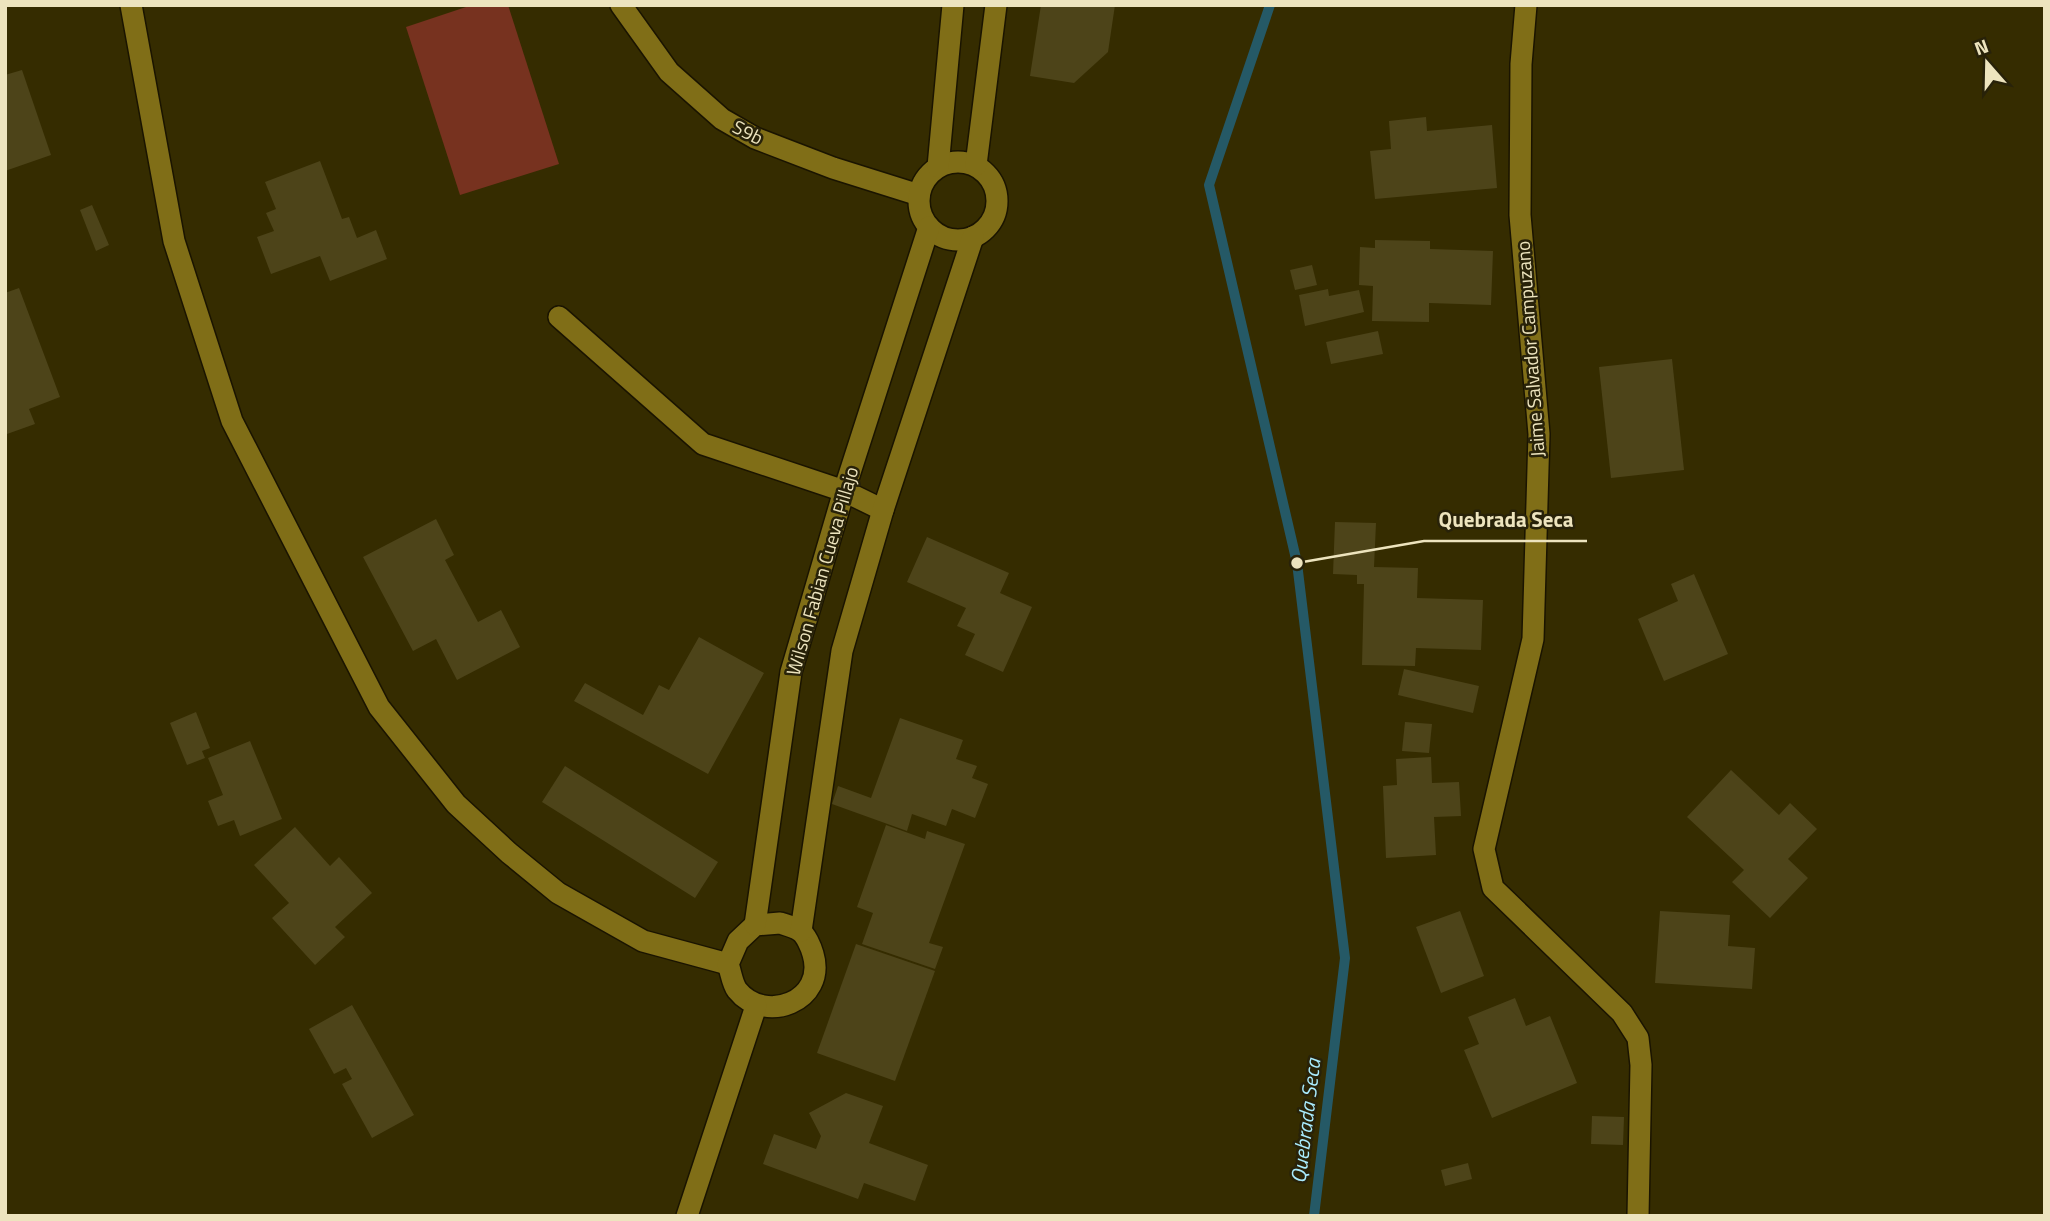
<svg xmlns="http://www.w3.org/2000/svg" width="2050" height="1221" font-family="'Titillium Web',sans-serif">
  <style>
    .green { fill: #77321f }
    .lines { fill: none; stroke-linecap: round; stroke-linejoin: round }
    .stream { stroke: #255966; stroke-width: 10 }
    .building { fill: #4d4419 }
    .minor-casing { stroke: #1a1400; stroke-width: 24 }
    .minor { stroke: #806e17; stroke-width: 21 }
    .labels { text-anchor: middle; stroke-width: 5; stroke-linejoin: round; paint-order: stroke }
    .street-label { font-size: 19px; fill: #ede4be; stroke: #282209 }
    .water-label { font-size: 21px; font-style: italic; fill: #aaecfe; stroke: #282209 }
    .leader { fill: none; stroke: #ede4be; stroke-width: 2.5 }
    .callout-dot { fill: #ede4be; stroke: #282209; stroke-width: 2.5 }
    .callout-label { font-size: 21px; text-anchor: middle; font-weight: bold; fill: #ede4be; stroke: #282209; stroke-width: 5; stroke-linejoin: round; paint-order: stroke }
  </style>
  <rect width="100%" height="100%" fill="#352c00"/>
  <!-- green -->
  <polygon class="green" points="472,5 508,5 559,164 460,195 406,27"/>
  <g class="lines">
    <!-- stream -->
    <polyline class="stream" points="1270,5 1209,185 1297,563 1345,958 1314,1216"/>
  </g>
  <!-- building -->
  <g class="building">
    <polygon points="1041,5 1115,5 1108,52 1074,83 1030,76"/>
    <polygon points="22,70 51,155 5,171 5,75"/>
    <polygon points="1426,117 1427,131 1492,125 1497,188 1375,199 1370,151 1391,149 1389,121"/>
    <polygon points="320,161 342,219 349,217 357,238 376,230 387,259 330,281 320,256 271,274 257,237 274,231 266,213 276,209 265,182"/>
    <polygon points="92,205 109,245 96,251 80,210"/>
    <polygon points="1375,240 1430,241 1430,249 1493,251 1491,305 1429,303 1429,322 1372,321 1373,286 1359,285 1360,247 1375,248"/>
    <polygon points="1312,265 1317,285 1295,290 1290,270"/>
    <polygon points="19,288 60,397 29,409 35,424 7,434 5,293"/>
    <polygon points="1328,289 1329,296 1359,290 1364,312 1305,326 1299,295"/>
    <polygon points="1378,331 1383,354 1331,364 1326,342"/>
    <polygon points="1672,359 1684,470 1611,478 1599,367"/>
    <polygon points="436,519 454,555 445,560 478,622 501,610 520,647 457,680 436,639 413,651 363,557"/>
    <polygon points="1335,522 1376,523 1374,567 1418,568 1417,598 1483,600 1481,650 1416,648 1415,666 1362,665 1364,584 1357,584 1357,575 1333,574"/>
    <polygon points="927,537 1009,573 1000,593 1032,607 1003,672 965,655 975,634 957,626 966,608 907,582"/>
    <polygon points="1694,574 1728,654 1664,681 1638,619 1678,601 1671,584"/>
    <polygon points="699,637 764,673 708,774 574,701 585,683 643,715 659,685 669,690"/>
    <polygon points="1404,669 1479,686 1473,713 1398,695"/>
    <polygon points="196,712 210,748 202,751 205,758 187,765 170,723"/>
    <polygon points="900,718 963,740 956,759 977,766 972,778 988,784 975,818 952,809 946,826 912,814 907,831 832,804 838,786 871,798"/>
    <polygon points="1405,722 1432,724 1429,753 1402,751"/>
    <polygon points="250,741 282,819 240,836 234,820 218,826 208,801 223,795 208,758"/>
    <polygon points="1431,757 1432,783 1459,782 1461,816 1434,817 1436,855 1386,858 1383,786 1397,785 1396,759"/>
    <polygon points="565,766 718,862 695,898 542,802"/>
    <polygon points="1731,770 1779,815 1790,803 1817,829 1788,859 1808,878 1770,918 1732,882 1744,870 1687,817"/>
    <polygon points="886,825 925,839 927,831 965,844 929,943 943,947 935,969 862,944 873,913 857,907"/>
    <polygon points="295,827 330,866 339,857 372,893 335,927 345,937 315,965 272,918 289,903 254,865"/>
    <polygon points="1460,911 1484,976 1441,993 1416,927"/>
    <polygon points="1660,911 1730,915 1728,946 1755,948 1752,989 1655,983"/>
    <polygon points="856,944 935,971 895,1081 817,1053"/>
    <polygon points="1515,998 1526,1026 1550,1016 1577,1083 1492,1118 1464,1050 1479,1044 1468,1017"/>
    <polygon points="352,1005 414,1115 372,1138 342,1084 352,1079 346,1068 334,1074 309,1029"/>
    <polygon points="846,1093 883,1106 869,1143 928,1165 915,1201 864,1183 858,1199 763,1164 774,1134 816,1149 821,1136 809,1113"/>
    <polygon points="1592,1116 1624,1117 1623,1145 1591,1144"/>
    <polygon points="1468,1163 1472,1179 1445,1186 1441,1170"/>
  </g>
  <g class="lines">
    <defs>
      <g id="minor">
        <polyline points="131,5 174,241 232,421 379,707 456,804 509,853 558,893 643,941 728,964"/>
        <polyline points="621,5 669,72 722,119 755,138 833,168 919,195"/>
        <polyline points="1526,5 1521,64 1520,215 1539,434 1533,639 1484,849 1493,888 1622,1013 1638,1038 1641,1065 1638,1216"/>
        <circle cx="958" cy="201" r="39"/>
        <polyline points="976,165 996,5"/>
        <polyline points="938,167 953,5"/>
        <polyline points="559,317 703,444 844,491 883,510"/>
        <path d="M780,923C786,925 795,927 800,931C806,935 811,947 813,954C827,1001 765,1025 737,990C732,983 731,972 728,964L738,941L755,925Z"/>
        <polyline points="755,925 791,672 844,491 929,227"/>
        <polyline points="801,931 842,651 883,510 973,237"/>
        <polyline points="687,1216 756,1006"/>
      </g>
    </defs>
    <!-- minor casing -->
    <use href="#minor" class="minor-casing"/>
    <!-- minor -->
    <use href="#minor" class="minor"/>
  </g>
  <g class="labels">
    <!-- street labels -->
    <g class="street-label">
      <text transform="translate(748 132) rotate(27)" y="7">S9b</text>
      <text transform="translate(1530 349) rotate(-94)" y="7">Jaime Salvador Campuzano</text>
      <text transform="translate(822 571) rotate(-74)" y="7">Wilson Fabian Cueva Pillajo</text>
    </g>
    <!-- water labels -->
    <g class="water-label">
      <text transform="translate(1306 1121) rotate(-83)" y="7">Quebrada Seca</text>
    </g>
  </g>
  <!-- callouts -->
  <path class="leader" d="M1297 563L1424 541H1587"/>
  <circle class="callout-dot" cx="1297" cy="563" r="7"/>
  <g class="callout-label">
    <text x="1506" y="527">Quebrada Seca</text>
  </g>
  <!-- border -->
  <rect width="2050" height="1221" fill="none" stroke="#ede4be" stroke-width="14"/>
  <!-- north arrow -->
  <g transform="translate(1987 63) rotate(340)" stroke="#282209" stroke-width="5" paint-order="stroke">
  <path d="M0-5L12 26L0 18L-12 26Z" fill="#ede4be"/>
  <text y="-10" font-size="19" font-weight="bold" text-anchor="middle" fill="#ede4be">N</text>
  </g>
</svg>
